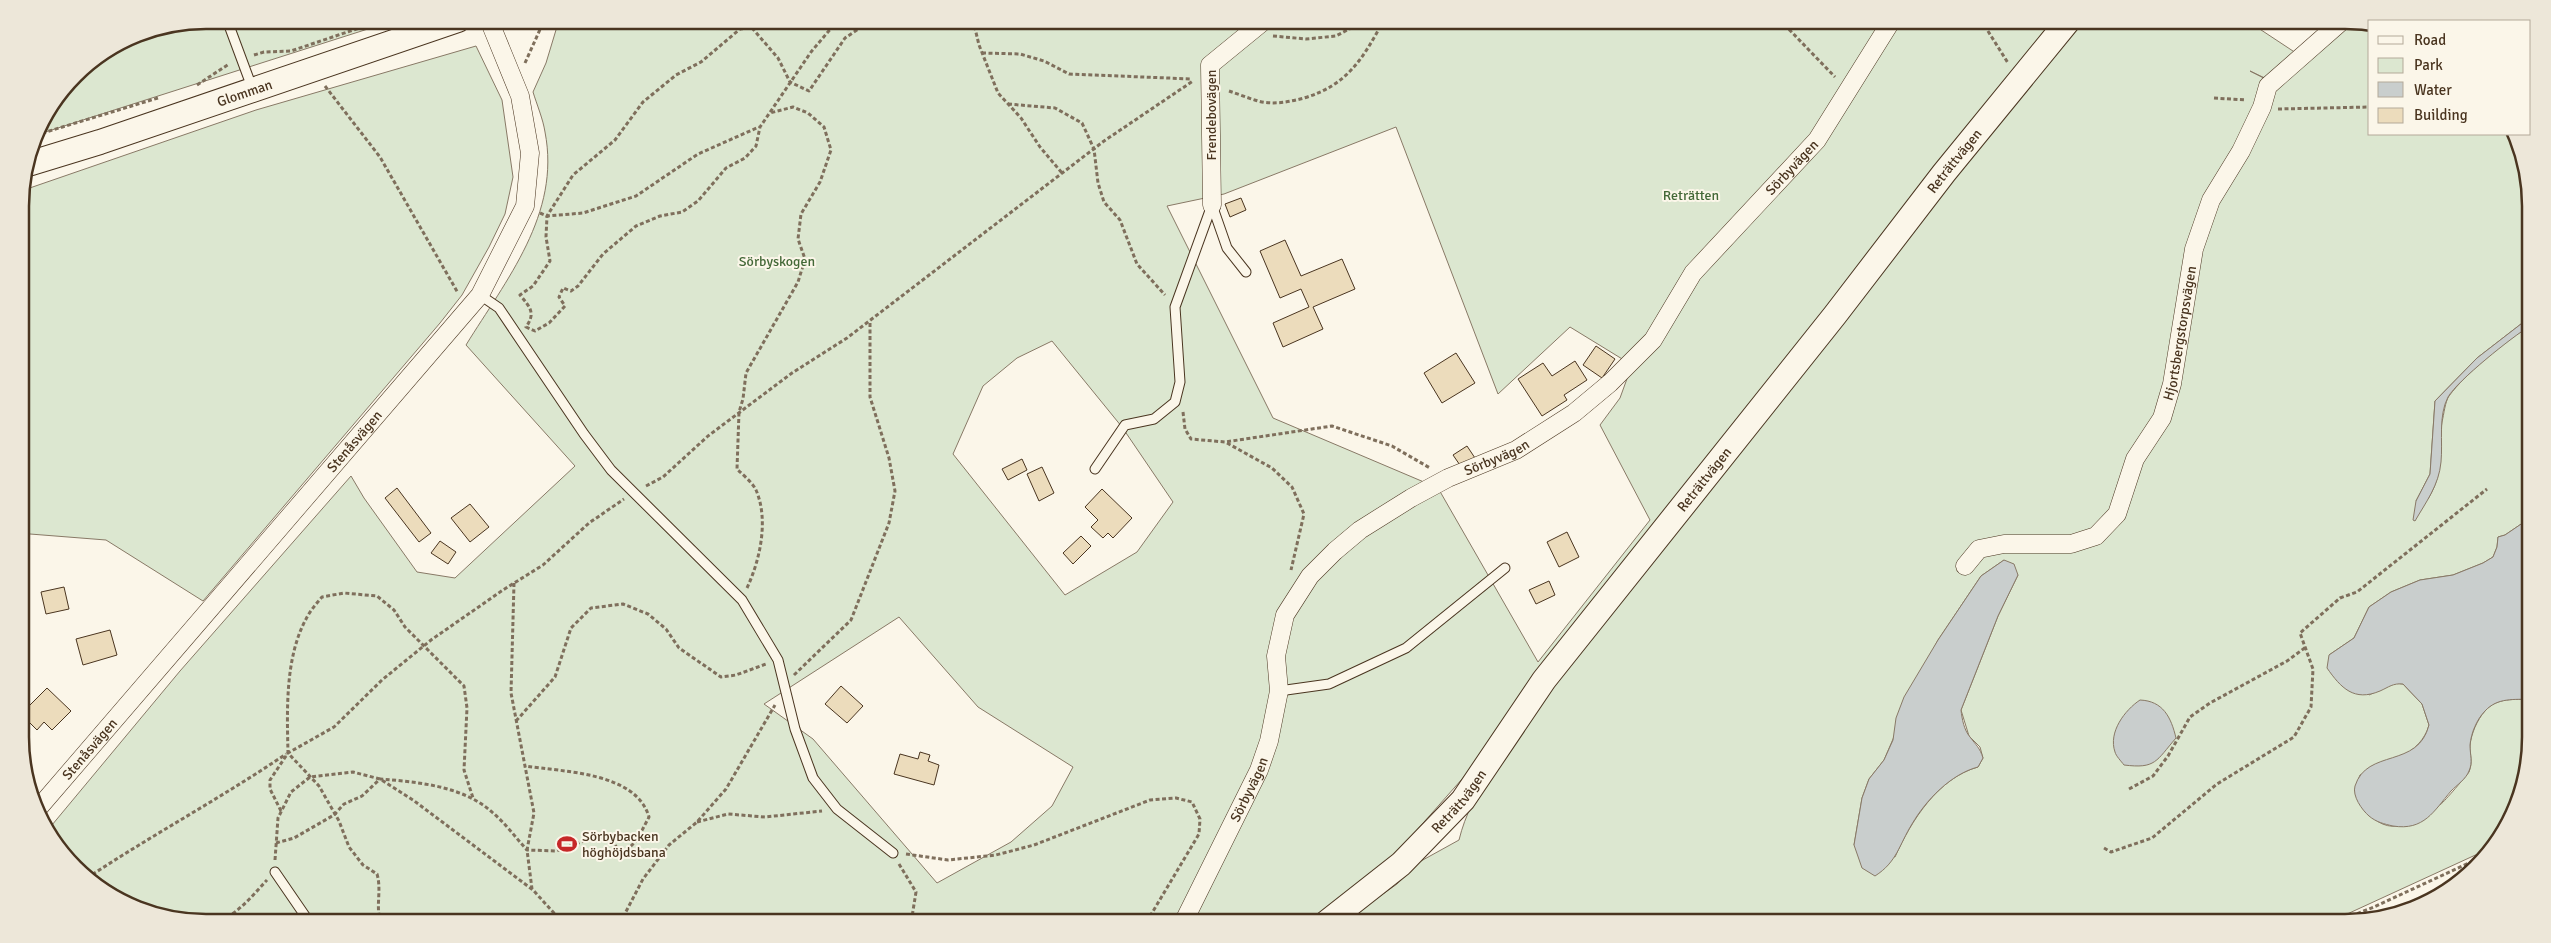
<svg xmlns="http://www.w3.org/2000/svg" width="2551" height="943" font-family="Signika,sans-serif">
  <style>
    .green { fill: #dce7d0; stroke: #887966; fill-rule: evenodd }
    .water { fill: #c9cecd; stroke: #887966 }
    .lines { fill: none; stroke-linecap: round; stroke-linejoin: round }
    .stream { stroke: #c9cecd; stroke-width: 5.5 }
    .building { fill: #ecdcbc; stroke: #4a3520 }
    .lane-casing { stroke: #4a3520; stroke-width: 11 }
    .street-casing { stroke: #4a3520; stroke-width: 19 }
    .secondary-casing { stroke: #4a3520; stroke-width: 26 }
    .path { stroke: #7f6f5c; stroke-width: 3; stroke-dasharray: 4 2.5; stroke-linecap: butt }
    .lane { stroke: #fbf6e9; stroke-width: 9 }
    .street { stroke: #fbf6e9; stroke-width: 18 }
    .secondary { stroke: #fbf6e9; stroke-width: 24 }
    .labels { text-anchor: middle; stroke-width: 4; stroke-linejoin: round; paint-order: stroke }
    .street-label { font-size: 14px; fill: #4a3520; stroke: #fbf6e9 }
    .park-label { font-size: 14px; fill: #436837; stroke: #fbf6e9 }
    .poi-label { font-size: 14px; fill: #4a3520; stroke: #fbf6e9; text-anchor: start }
    .rim { fill: none; stroke: #4a3520; stroke-width: 2.5 }
  </style>
  <rect width="100%" height="100%" fill="#fbf6e9"/>
  <!-- green -->
  <g class="green">
    <polygon points="206,20 396,20 36,135 39,123 83,66 135,34"/>
    <path d="M559,20H2055L1470,770L1363,891L1315,923H206L146,913L103,892L66,860L47,831L180,671L351,476L364,498L417,572L455,578L575,466L466,345C506,280 561,214 545,132C543,119 537,105 533,92L546,63ZM1396,127L1498,394L1570,327L1632,365L1620,398L1600,425L1650,520L1538,662L1438,488L1273,418L1167,206L1224,194ZM1052,341L1122,427L1173,502L1137,552L1065,595L953,454L983,386L1017,358ZM899,617L978,707L1073,767L1052,806L1011,842L937,883L813,739L764,704Z"/>
    <path d="M2076,20H2246L2299,55L2269,80L2250,71L2279,86L2352,21L2370,24V134H2515L2529,181L2530,317L2477,358L2435,401L2430,474L2416,501L2428,499C2446,469 2437,453 2442,422C2444,414 2445,402 2449,396C2465,374 2506,340 2530,326V518L2505,535L2498,537L2497,547L2493,557L2483,563L2453,575L2420,580L2391,592L2369,607L2354,638L2329,655L2369,695L2394,683L2403,684L2422,704L2429,725C2421,755 2386,763 2360,775C2353,792 2354,795 2364,809C2372,819 2384,828 2397,826C2404,826 2435,809 2441,804C2444,802 2467,775 2469,772C2473,762 2470,756 2470,746C2471,734 2477,720 2485,711C2497,697 2514,700 2531,699V737L2521,797L2500,841L2495,846L2345,915L2347,923H1342L1397,884L1421,861L1459,840C1471,790 1508,749 1536,707ZM2004,560L2018,575L1998,616L1961,710L1969,736L1980,747L1983,758L1978,767C1938,778 1911,821 1895,857L1854,845L1862,798L1869,779L1884,760L1924,667L1938,640L1981,576Z"/>
    <polygon points="476,46 502,100 513,177 505,214 489,247 462,295 440,323 203,601 106,540 30,534 22,540 21,191 256,110"/>
  </g>
  <!-- water -->
  <g class="water">
    <path d="M2530,317V326C2512,337 2458,380 2448,397C2438,416 2443,442 2441,462C2439,485 2426,502 2415,521L2413,520L2416,501L2430,474L2435,401L2477,358Z"/>
    <path d="M2530,518L2531,699C2514,700 2498,697 2485,711C2477,719 2471,733 2470,745C2470,755 2473,762 2469,771C2466,779 2457,785 2451,791C2434,811 2424,831 2393,826C2384,824 2376,822 2369,816C2362,810 2352,796 2355,786C2367,748 2418,769 2429,725L2422,704L2403,684C2393,683 2389,687 2380,691C2354,702 2341,688 2327,668L2329,655L2354,638L2369,607L2391,592L2420,580L2453,575L2483,563L2493,557L2497,547L2498,537L2505,535Z"/>
    <path d="M2004,560L2014,564L2018,575L1998,616L1961,710C1962,719 1964,730 1970,737C1976,745 1980,748 1983,758L1978,767C1951,774 1926,800 1912,824C1899,845 1897,862 1875,876L1862,868L1854,845L1862,798L1869,779L1884,760L1893,740L1896,718L1904,697L1938,640L1981,576Z"/>
    <path d="M2140,700C2163,701 2171,717 2176,738C2156,761 2156,769 2124,765C2121,761 2116,756 2115,752C2108,732 2125,710 2140,700Z"/>
  </g>
  <g class="lines">
    <!-- stream -->
    <polyline class="stream" points="2371,920 2460,883"/>
  </g>
  <!-- building -->
  <g class="building">
    <polygon points="1241,198 1246,210 1230,217 1225,204"/>
    <polygon points="1285,240 1301,276 1342,259 1355,289 1313,307 1323,329 1283,347 1273,323 1309,307 1301,289 1280,298 1260,251"/>
    <polygon points="1596,346 1615,359 1602,378 1583,365"/>
    <polygon points="1456,353 1475,383 1442,403 1424,373"/>
    <polygon points="1575,361 1587,380 1564,395 1567,400 1542,416 1518,379 1543,363 1552,376"/>
    <polygon points="1467,446 1477,461 1464,471 1453,455"/>
    <polygon points="1022,459 1027,470 1008,480 1002,469"/>
    <polygon points="1042,467 1054,493 1039,501 1027,474"/>
    <polygon points="397,488 431,533 419,542 385,498"/>
    <polygon points="1102,489 1132,518 1113,538 1108,533 1103,538 1091,527 1098,520 1085,507"/>
    <polygon points="470,504 489,527 470,542 451,518"/>
    <polygon points="1567,532 1579,557 1559,567 1547,542"/>
    <polygon points="1081,536 1091,546 1073,564 1063,553"/>
    <polygon points="440,541 456,552 448,564 431,553"/>
    <polygon points="1549,581 1555,595 1536,604 1529,590"/>
    <polygon points="64,587 69,609 46,614 41,592"/>
    <polygon points="110,630 117,655 83,665 76,639"/>
    <polygon points="841,686 863,706 847,723 825,704"/>
    <polygon points="47,688 71,711 52,730 44,722 37,730 23,716 23,712"/>
    <polygon points="920,752 930,755 928,761 939,765 934,785 894,774 900,754 918,759"/>
  </g>
  <g class="lines">
    <defs>
      <g id="lane">
        <polyline points="227,20 253,90"/>
        <polyline points="1212,205 1227,248 1246,272"/>
        <polyline points="480,295 499,308 584,434 611,470 742,600 778,660 795,729 813,778 837,809 893,853"/>
        <polyline points="1095,469 1125,425 1154,419 1175,402 1180,382 1175,307 1212,205"/>
        <polyline points="1279,691 1329,684 1406,648 1505,568"/>
        <polyline points="37,810 59,849"/>
        <polyline points="275,872 310,923"/>
      </g>
      <g id="street">
        <polyline points="1212,205 1210,65 1265,20"/>
        <path id="s1" d="M1965,566L1979,549L2004,544H2071L2096,536L2117,514L2135,459L2162,418L2172,384L2194,249L2211,200L2241,151L2262,107L2268,86L2343,20"/>
        <path id="s2" d="M36,811L480,295L525,206L530,153L520,96L489,20"/>
        <path id="s3" d="M1183,923L1259,770L1269,741L1279,691L1276,656L1285,615L1310,576L1335,551L1360,530L1411,498L1448,478L1516,450L1574,413L1610,383L1653,340L1693,273L1817,140L1892,20"/>
      </g>
      <g id="secondary">
        <path id="s4" d="M28,164L100,142L458,20"/>
        <path id="s5" d="M1326,923L1401,864L1463,800L1544,680L1835,315L1944,173L2069,20"/>
      </g>
    </defs>
    <!-- lane casing -->
    <use href="#lane" class="lane-casing"/>
    <!-- street casing -->
    <use href="#street" class="street-casing"/>
    <!-- secondary casing -->
    <use href="#secondary" class="secondary-casing"/>
    <!-- path -->
    <g class="path">
      <path d="M838,20L811,52L760,127L756,146L745,158L726,168L698,201L682,212L660,216L636,226L603,254L578,286L571,291L563,288L559,297L565,306L549,323L535,331L526,327C536,313 530,307 520,295L533,286L550,261L546,237L547,216L573,175L615,140L643,102L676,75L701,62L740,29L752,28L778,58L790,82L809,91L845,38L872,20"/>
      <polyline points="973,20 979,45 998,93 1021,118 1040,147 1062,173"/>
      <polyline points="1780,20 1835,77"/>
      <polyline points="1981,20 2008,63"/>
      <polyline points="1273,36 1306,39 1336,36 1366,20"/>
      <polyline points="982,53 1020,54 1044,61 1069,74 1192,79"/>
      <polyline points="254,55 264,52 291,51 383,20"/>
      <polyline points="525,63 542,25 542,20"/>
      <polyline points="197,85 229,64"/>
      <polyline points="325,86 380,157 458,293"/>
      <path d="M1229,91C1238,94 1248,98 1258,101C1273,105 1289,102 1304,98C1348,85 1363,58 1384,20"/>
      <polyline points="2214,98 2246,100"/>
      <polyline points="1008,104 1055,108 1082,123 1094,149 1098,183 1104,202 1120,220 1137,264 1165,295"/>
      <polyline points="2278,109 2370,107"/>
      <polyline points="36,135 158,98"/>
      <polyline points="540,213 547,216 583,213 636,196 698,154 759,127"/>
      <polyline points="1183,412 1185,429 1191,439 1225,442 1332,426 1392,446 1430,468"/>
      <polyline points="1227,443 1272,468 1292,487 1304,514 1291,570"/>
      <polyline points="646,486 663,477 708,436 792,373 847,338 1104,141 1193,81"/>
      <polyline points="514,583 511,693 534,813 527,850 532,889"/>
      <path d="M747,588C760,560 769,520 756,490C752,482 743,475 737,469L739,412L743,399L746,373L798,282L805,259L798,239L801,214L820,182L831,150L824,127L808,113L793,107L770,113"/>
      <polyline points="794,675 851,620 889,523 895,491 889,458 870,397 870,321"/>
      <polyline points="516,721 555,677 571,628 591,608 623,604 648,614 666,629 679,648 721,677 736,675 766,664"/>
      <polyline points="2129,789 2153,776 2168,756 2190,717 2210,703 2287,661 2306,647"/>
      <polyline points="281,811 270,789 270,780 288,753 334,727 382,680 431,640 503,590 543,565 589,523 624,499"/>
      <polyline points="697,822 728,814 765,817 822,811"/>
      <path d="M276,843L294,838L334,815L344,804L362,796L380,779C418,782 464,786 493,813C506,824 516,838 527,850L556,851L587,840L609,836L617,848L626,851L637,840L649,817C636,772 564,772 525,766"/>
      <polyline points="2104,848 2111,852 2152,838 2217,784 2294,737 2311,707 2313,669 2300,633 2340,598 2357,592 2487,489"/>
      <polyline points="906,854 948,860 996,855 1034,845 1150,800 1176,798 1192,802 1200,819 1199,834 1146,923"/>
      <polyline points="275,860 278,818 291,792 310,777 353,772 380,779 413,800 533,890 563,923"/>
      <polyline points="899,864 916,892 911,923"/>
      <path d="M87,878C152,835 221,798 286,754"/>
      <path d="M144,912C160,915 210,926 224,919C241,910 254,894 267,880"/>
      <path d="M381,923C375,907 382,891 377,874L363,865L349,847L339,821L319,786L288,753C287,710 285,658 306,619C310,611 316,604 322,597L344,593L377,596L394,610L405,627L464,686L467,708L464,770L473,798"/>
      <polyline points="620,923 643,879 669,845 697,822 726,789 775,705"/>
      <polyline points="2333,923 2374,907 2486,855"/>
    </g>
    <!-- lane -->
    <use href="#lane" class="lane"/>
    <!-- street -->
    <use href="#street" class="street"/>
    <!-- secondary -->
    <use href="#secondary" class="secondary"/>
  </g>
  <!-- icons -->
  <defs>
    <symbol id="stadium-bare" viewBox="-9 -9 18 18"><path d="M0-5a6.5 5 0 1 0 0 10a6.5 5 0 1 0 0-10ZM-3.5-1.8h7v3.6h-7Z" fill="#c62828" stroke="#fbf6e9" stroke-width="2.5" paint-order="stroke"/></symbol>
  </defs>
  <g fill-rule="evenodd">
    <use href="#stadium-bare" x="553" y="830" width="28" height="28"/>
  </g>
  <g class="labels">
    <!-- street labels -->
    <g class="street-label">
      <text dy="5" stroke="none"><textPath href="#s4" startOffset="228">Glomman</textPath></text>
      <text transform="translate(1211 115) rotate(-90)" y="5">Frendebovägen</text>
      <text dy="5" stroke="none"><textPath href="#s5" startOffset="991">Reträttvägen</textPath></text>
      <text dy="5" stroke="none"><textPath href="#s3" startOffset="1019">Sörbyvägen</textPath></text>
      <text dy="5" stroke="none"><textPath href="#s1" startOffset="365">Hjortsbergstorpsvägen</textPath></text>
      <text dy="5" stroke="none"><textPath href="#s2" startOffset="488">Stenåsvägen</textPath></text>
      <text dy="5" stroke="none"><textPath href="#s3" startOffset="599">Sörbyvägen</textPath></text>
      <text dy="5" stroke="none"><textPath href="#s5" startOffset="586">Reträttvägen</textPath></text>
      <text dy="5" stroke="none"><textPath href="#s2" startOffset="82">Stenåsvägen</textPath></text>
      <text dy="5" stroke="none"><textPath href="#s3" startOffset="149">Sörbyvägen</textPath></text>
      <text dy="5" stroke="none"><textPath href="#s5" startOffset="181">Reträttvägen</textPath></text>
    </g>
    <!-- park labels -->
    <g class="park-label">
      <text x="1691" y="200">Reträtten</text>
      <text x="777" y="266">Sörbyskogen</text>
    </g>
    <!-- poi labels -->
    <g class="poi-label">
      <text x="582" y="841">Sörbybacken<tspan x="582" dy="16">höghöjdsbana</tspan></text>
    </g>
  </g>
  <!-- crop -->
  <path d="M0 0H2551V943H0ZM206 29H2345A177 177 0 0 1 2522 206V737A177 177 0 0 1 2345 914H206A177 177 0 0 1 29 737V206A177 177 0 0 1 206 29Z" fill="#ede7d9" fill-rule="evenodd"/>
  <path class="rim" d="M206 29H2345A177 177 0 0 1 2522 206V737A177 177 0 0 1 2345 914H206A177 177 0 0 1 29 737V206A177 177 0 0 1 206 29Z"/>
  <!-- legend -->
  <rect x="2368" y="20" width="162" height="115" fill="#fbf6e9" stroke="#b4a999"/>
  <rect x="2378" y="36" width="25" height="8" fill="#fbf6e9" stroke="#b4a999"/>
  <text x="2414" y="45" font-size="15" fill="#4a3520">Road</text>
  <rect x="2378" y="58" width="25" height="15" fill="#dce7d0" stroke="#b4a999"/>
  <text x="2414" y="70" font-size="15" fill="#4a3520">Park</text>
  <rect x="2378" y="82" width="25" height="15" fill="#c9cecd" stroke="#b4a999"/>
  <text x="2414" y="95" font-size="15" fill="#4a3520">Water</text>
  <rect x="2378" y="108" width="25" height="15" fill="#ecdcbc" stroke="#b4a999"/>
  <text x="2414" y="120" font-size="15" fill="#4a3520">Building</text>
</svg>
